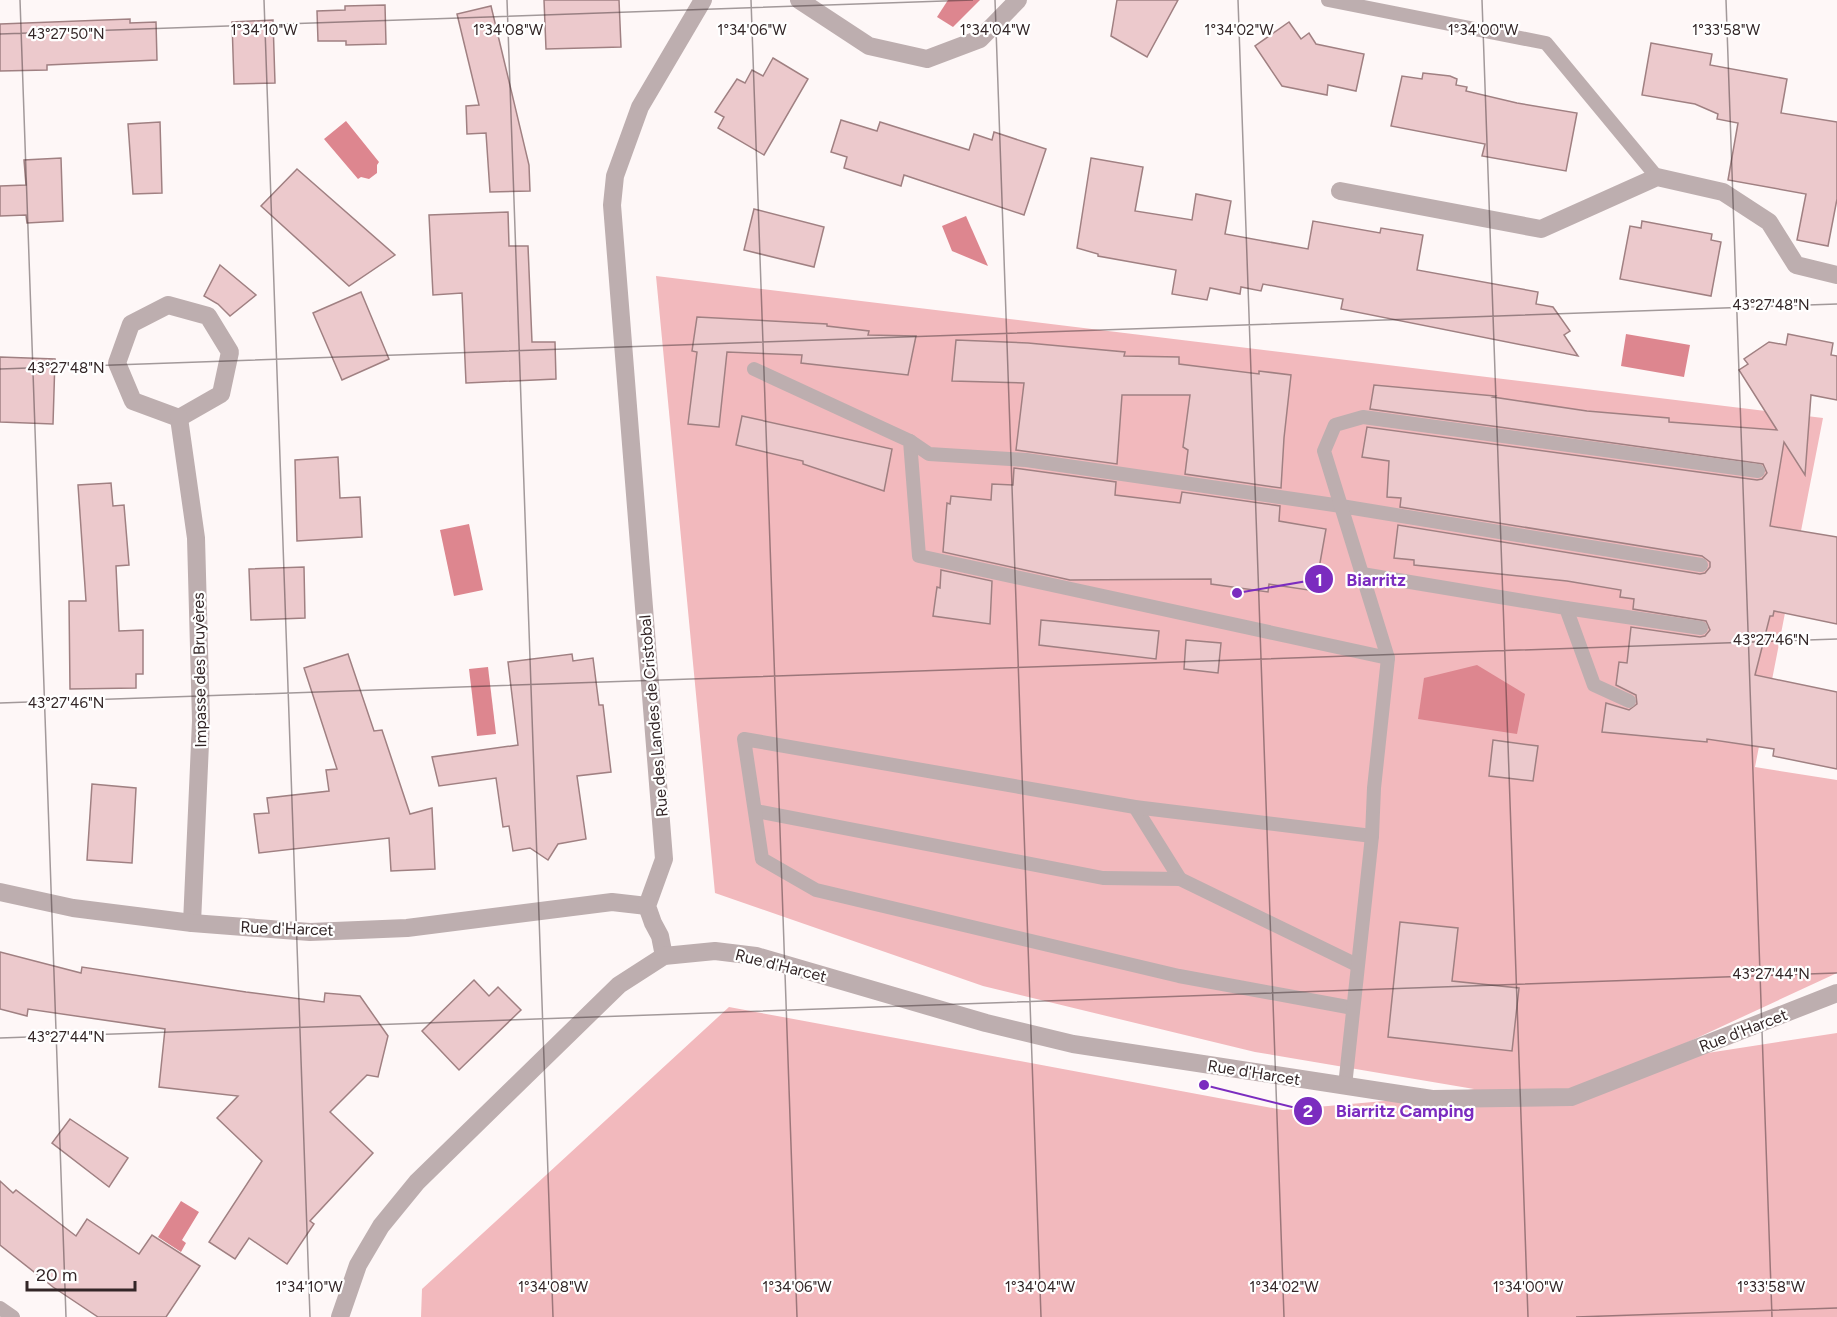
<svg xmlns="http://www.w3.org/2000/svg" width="1837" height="1317" font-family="Figtree,sans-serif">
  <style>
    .green { fill: #f2b9bd }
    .water { fill: #dd868f }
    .building { fill: #ecc9cc; stroke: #a08082; stroke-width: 1.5 }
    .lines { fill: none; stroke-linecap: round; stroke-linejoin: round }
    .service { stroke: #bdaeaf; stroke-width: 14 }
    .minor { stroke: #bdaeaf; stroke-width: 18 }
    .ticks { fill: none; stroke: #332627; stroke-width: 1.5; stroke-opacity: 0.45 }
    .labels { text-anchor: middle; stroke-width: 4.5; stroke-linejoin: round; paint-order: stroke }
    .street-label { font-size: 16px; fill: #332627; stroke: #fff }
    .ticks-label { font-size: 15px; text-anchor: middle; fill: #332627; stroke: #fff; stroke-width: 4.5; stroke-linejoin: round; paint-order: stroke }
    .leader { fill: none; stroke: #7b2cbf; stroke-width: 2 }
    .callout-dot { fill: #7b2cbf; stroke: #fff; stroke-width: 2 }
    .mark-label { font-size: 18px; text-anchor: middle; font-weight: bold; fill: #fff }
    .callout-label { font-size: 18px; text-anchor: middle; font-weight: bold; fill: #7b2cbf; stroke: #fff; stroke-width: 4.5; stroke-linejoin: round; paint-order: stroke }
  </style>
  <rect width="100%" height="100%" fill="#fef7f7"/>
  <!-- green -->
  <polygon class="green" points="656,276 1823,418 1755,767 1837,780 1837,973 1643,1063 1837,1033 1837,1317 421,1317 422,1289 729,1007 1283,1110 1418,1098 1474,1089 1255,1052 983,986 715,893"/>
  <!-- water -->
  <g class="water">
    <polygon points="948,0 980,0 953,27 937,17"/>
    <polygon points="346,121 379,162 377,165 377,173 369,179 361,177 358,179 324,139"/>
    <polygon points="966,216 988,266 952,251 942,226"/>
    <polygon points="1626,334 1690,345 1684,377 1621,366"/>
    <polygon points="469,524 483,590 454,596 440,530"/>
    <polygon points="1477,665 1525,694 1517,734 1418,719 1424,678"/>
    <polygon points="488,667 496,734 477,736 469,669"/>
    <polygon points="181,1201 199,1212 182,1240 186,1243 181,1252 158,1237"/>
  </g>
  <!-- building -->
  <g class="building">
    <polygon points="544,0 619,0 621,47 546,49"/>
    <polygon points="1117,0 1178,0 1147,57 1111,36"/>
    <polygon points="385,5 386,44 346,45 346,41 318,41 317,11 345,10 345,6"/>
    <polygon points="491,6 529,165 530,191 490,192 486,133 467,134 466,106 479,105 457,14"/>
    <polygon points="130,19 130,23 156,22 157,60 47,65 47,70 0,71 0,24"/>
    <polygon points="273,20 275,83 234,84 232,22"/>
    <polygon points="1289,22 1301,39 1309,33 1316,44 1364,54 1356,91 1328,85 1327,95 1282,86 1255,46"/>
    <polygon points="1651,43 1712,54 1710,65 1787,79 1781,113 1837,122 1837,199 1828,246 1797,240 1806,194 1728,180 1738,123 1717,119 1718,114 1695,104 1642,95"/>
    <polygon points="773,58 808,79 764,155 718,128 724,117 715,112 737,79 745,83 752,70 763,76"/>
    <polygon points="1423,73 1450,76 1457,79 1456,85 1467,87 1466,91 1517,103 1577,113 1566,171 1482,156 1485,144 1391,126 1402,76 1422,79"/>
    <polygon points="841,120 877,131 880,122 969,150 974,134 992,140 994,132 1046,149 1024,215 904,175 901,186 844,168 847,157 831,152"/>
    <polygon points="160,122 162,193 133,194 128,124"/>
    <polygon points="61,158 63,221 27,223 26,215 0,216 0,186 26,185 24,160"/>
    <polygon points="1091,158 1143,167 1135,211 1192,220 1196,194 1231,201 1225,234 1308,249 1313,221 1380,233 1381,228 1423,235 1417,270 1538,292 1536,304 1553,307 1570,331 1564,335 1578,356 1341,309 1343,299 1263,284 1261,291 1241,287 1240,294 1210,288 1207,300 1172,294 1176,270 1098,256 1098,254 1077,248"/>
    <polygon points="297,169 395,255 349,286 261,206"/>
    <polygon points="754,209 824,227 814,267 744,250"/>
    <polygon points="508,212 509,246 528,246 532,342 555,342 556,379 466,383 462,293 433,295 429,215"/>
    <polygon points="1642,221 1712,234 1711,240 1721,242 1711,296 1620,279 1630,226 1641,228"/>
    <polygon points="220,265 256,295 230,316 218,304 204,296"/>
    <polygon points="361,292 389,359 342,380 313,313"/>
    <polygon points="697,317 827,324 827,326 869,331 868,335 916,336 908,375 801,363 802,355 727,352 719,427 688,424 697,352 692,351"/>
    <polygon points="1788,334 1833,343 1831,355 1837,356 1837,400 1811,395 1805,475 1784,442 1770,526 1837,537 1837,624 1774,611 1773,616 1770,616 1755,675 1837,692 1837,769 1773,756 1774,749 1707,739 1707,742 1602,732 1606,703 1629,710 1637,704 1636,695 1616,685 1619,662 1627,663 1631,627 1700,637 1705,636 1710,630 1706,621 1633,609 1634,599 1620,597 1621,590 1567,581 1414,565 1414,560 1394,558 1398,525 1700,574 1705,573 1710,567 1710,562 1702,556 1400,507 1401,498 1387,497 1389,461 1362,457 1367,427 1757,480 1762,479 1767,473 1763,464 1370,409 1374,385 1495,396 1493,397 1587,411 1669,418 1669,422 1777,430 1739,370 1748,364 1744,359 1769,342 1786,345"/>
    <polygon points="956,340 1028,343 1125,352 1124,356 1179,357 1179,364 1259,374 1259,371 1291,375 1284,438 1281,488 1185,474 1188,450 1183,447 1190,395 1122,395 1117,464 1016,450 1024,383 952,381"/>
    <polygon points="0,357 55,359 53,424 0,422"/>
    <polygon points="742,416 892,449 884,491 803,464 803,461 736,445"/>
    <polygon points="338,457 340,498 360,497 362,537 297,541 295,460"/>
    <polygon points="1014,468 1116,482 1115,495 1180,503 1182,492 1280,506 1279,521 1326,529 1315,591 1269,584 1268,592 1211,584 1211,579 1070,580 943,552 947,503 950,504 951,496 991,500 992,484 1013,485"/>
    <polygon points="111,483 113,506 124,505 129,565 116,566 119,631 143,630 143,674 136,674 136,688 70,689 69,601 86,601 78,485"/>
    <polygon points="304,567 305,618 251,620 249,569"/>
    <polygon points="941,570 992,581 990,624 933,616 937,587 940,588"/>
    <polygon points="1041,620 1159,631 1156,659 1039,645"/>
    <polygon points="1186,640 1221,643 1218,673 1184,669"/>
    <polygon points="348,654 374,731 382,730 410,814 432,808 435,869 391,871 389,838 259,853 254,814 269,813 267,798 329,791 326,770 337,769 304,668"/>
    <polygon points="572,654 573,661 593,658 599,705 603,705 611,772 577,776 586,839 558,844 548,860 530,848 513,851 509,826 503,827 496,778 439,786 432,757 518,745 508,662"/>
    <polygon points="1493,740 1538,746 1533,781 1489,776"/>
    <polygon points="92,784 136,788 132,863 87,860"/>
    <polygon points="1400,922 1458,928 1452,981 1519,988 1512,1051 1388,1037"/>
    <polygon points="0,952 81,973 82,967 246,992 324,1002 325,993 360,996 388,1036 378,1077 367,1075 330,1112 373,1153 310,1221 314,1224 287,1264 249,1238 235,1259 209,1242 262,1161 217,1118 238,1096 159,1087 165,1029 28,1009 27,1016 0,1009"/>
    <polygon points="474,980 489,996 498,987 521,1010 459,1070 422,1031"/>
    <polygon points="70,1119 128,1158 109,1187 52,1143"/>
    <polygon points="0,1181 13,1193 16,1190 76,1236 87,1219 139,1254 152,1235 200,1266 166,1317 98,1317 53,1287 0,1245"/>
  </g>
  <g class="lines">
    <!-- service -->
    <g class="service">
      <polyline points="1328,0 1546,43 1657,177"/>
      <polyline points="754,369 910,441 919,556 1388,658"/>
      <polyline points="910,441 929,454 1026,460 1341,506 1701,565"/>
      <polyline points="1362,574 1566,608 1594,685 1629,701"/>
      <polyline points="1566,608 1701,628"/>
      <polyline points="1135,807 1180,879"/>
      <polyline points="756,811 1103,878 1180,879 1357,965"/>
      <polyline points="1353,1008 1179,976 816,890 762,859 744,739 1135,807 1372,836"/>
      <polyline points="1345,1086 1372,836 1374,788 1388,658 1324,451 1335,425 1363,417 1758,471"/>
      <polyline points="0,1308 13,1317"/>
    </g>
    <!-- minor -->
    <g class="minor">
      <polyline points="799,0 869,46 927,59 980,39 1018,0"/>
      <polyline points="1340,191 1541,229 1657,177 1723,192 1769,222 1796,265 1837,275"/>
      <polygon points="168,305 208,316 230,352 221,394 179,418 133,401 117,363 131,324"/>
      <polyline points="179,418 196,538 201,721 192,923"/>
      <polyline points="0,892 73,908 192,923 310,932 407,928 612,902 647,906"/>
      <polyline points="664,956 660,936 653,923 647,906 664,859 612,205 615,176 640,107 703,0"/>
      <polyline points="340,1317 358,1265 381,1226 417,1182 619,985 664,956 715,951 756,956 986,1023 1073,1044 1432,1099 1571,1097 1837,993"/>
    </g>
  </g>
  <!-- ticks -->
  <path class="ticks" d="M20,0L66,1317M264,0L310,1317M507,0L553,1317M751,0L797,1317M995,0L1041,1317M1238,0L1284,1317M1482,0L1528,1317M1726,0L1772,1317M0,34L973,0M0,369L1837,304M0,703L1837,639M0,1038L1837,973M1576,1317L1837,1308"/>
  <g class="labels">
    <!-- street labels -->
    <g class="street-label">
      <text transform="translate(199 670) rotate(-91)" y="6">Impasse des Bruyères</text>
      <text transform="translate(653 716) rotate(-95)" y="6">Rue des Landes de Cristobal</text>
      <text transform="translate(287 928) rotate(2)" y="6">Rue d'Harcet</text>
      <text transform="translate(781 965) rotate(14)" y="6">Rue d'Harcet</text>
      <text transform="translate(1743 1030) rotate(-21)" y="6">Rue d'Harcet</text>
      <text transform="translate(1254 1072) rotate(9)" y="6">Rue d'Harcet</text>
    </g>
  </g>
  <g class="ticks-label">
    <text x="264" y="35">1°34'10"W</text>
    <text x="508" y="35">1°34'08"W</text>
    <text x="752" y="35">1°34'06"W</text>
    <text x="995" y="35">1°34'04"W</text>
    <text x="1239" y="35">1°34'02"W</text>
    <text x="1483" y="35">1°34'00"W</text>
    <text x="1726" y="35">1°33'58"W</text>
    <text x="66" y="39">43°27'50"N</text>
    <text x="1771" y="310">43°27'48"N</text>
    <text x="66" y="373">43°27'48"N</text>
    <text x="1771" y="645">43°27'46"N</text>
    <text x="66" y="708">43°27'46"N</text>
    <text x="1771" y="979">43°27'44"N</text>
    <text x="66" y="1042">43°27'44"N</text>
    <text x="309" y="1292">1°34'10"W</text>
    <text x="553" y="1292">1°34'08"W</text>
    <text x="797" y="1292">1°34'06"W</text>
    <text x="1040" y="1292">1°34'04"W</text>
    <text x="1284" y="1292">1°34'02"W</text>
    <text x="1528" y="1292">1°34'00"W</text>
    <text x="1771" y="1292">1°33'58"W</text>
  </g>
  <!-- callouts -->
  <path class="leader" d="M1237 593L1319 579M1204 1085L1308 1111"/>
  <g class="callout-dot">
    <circle cx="1237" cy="593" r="6"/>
    <circle cx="1204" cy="1085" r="6"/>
    <circle cx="1319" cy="579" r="15"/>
    <circle cx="1308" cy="1111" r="15"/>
  </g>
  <g class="mark-label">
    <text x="1319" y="586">1</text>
    <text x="1308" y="1117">2</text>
  </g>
  <g class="callout-label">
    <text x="1376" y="586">Biarritz</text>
    <text x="1405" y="1117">Biarritz Camping</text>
  </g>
  <!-- scale -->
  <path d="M27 1281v9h108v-9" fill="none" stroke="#332627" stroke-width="3"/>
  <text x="36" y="1281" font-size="18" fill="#332627" stroke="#ffffff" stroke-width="4.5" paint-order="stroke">20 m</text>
</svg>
